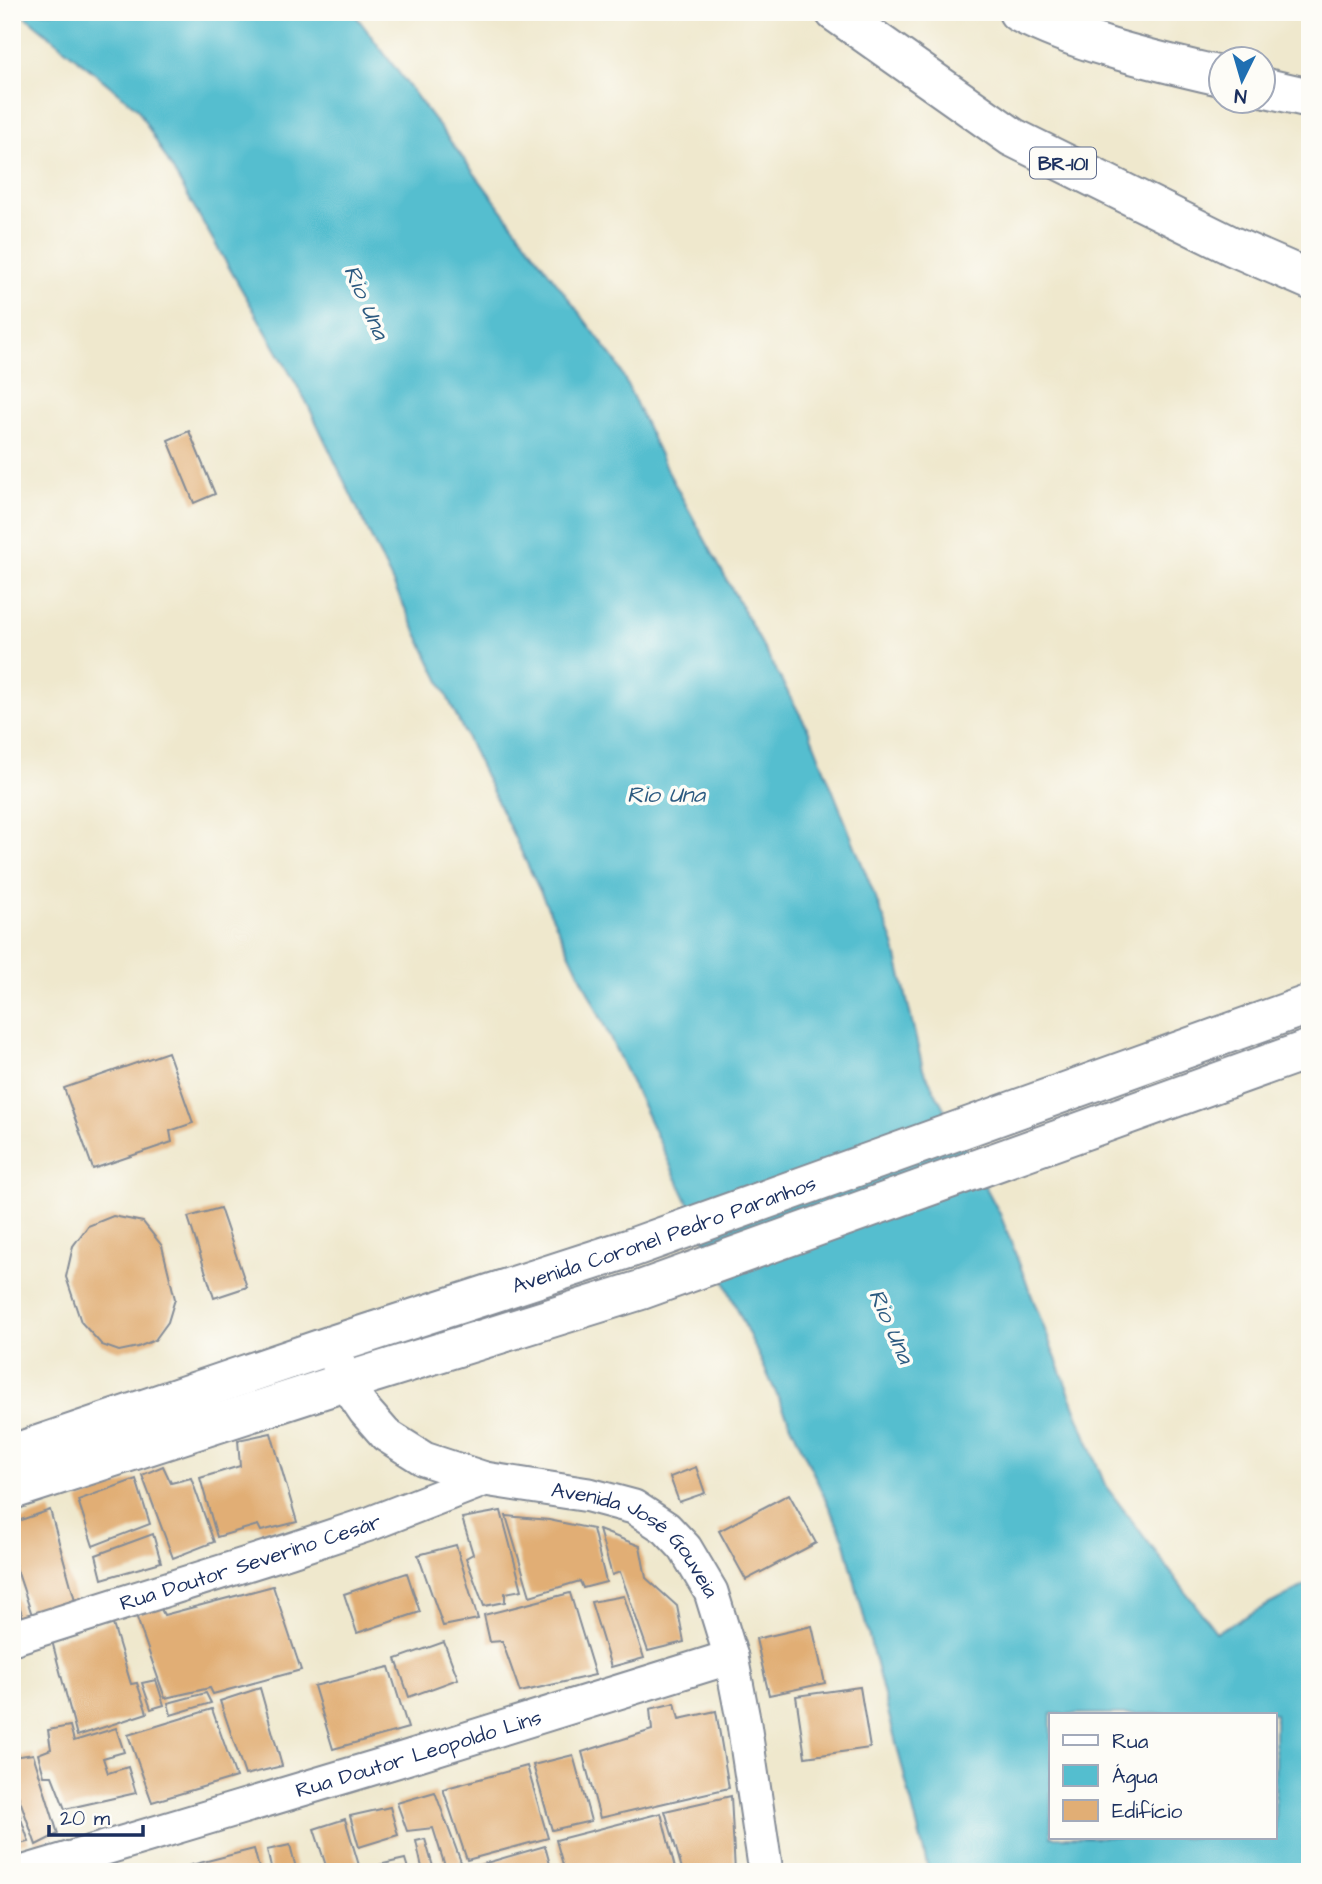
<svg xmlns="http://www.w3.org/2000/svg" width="1322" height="1884" font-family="'Architects Daughter',sans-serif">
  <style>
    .water { fill: #54becf; stroke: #387696; stroke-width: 2; fill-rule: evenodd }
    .building { fill: #e1ae75 }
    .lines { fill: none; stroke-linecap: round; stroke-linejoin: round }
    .street-casing { stroke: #858c96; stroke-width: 37 }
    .secondary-casing { stroke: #858c96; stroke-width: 42 }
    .highway-casing { stroke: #858c96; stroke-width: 42 }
    .street { stroke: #fff; stroke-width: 33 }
    .secondary { stroke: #fff; stroke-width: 38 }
    .highway { stroke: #fff; stroke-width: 38 }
    .labels { text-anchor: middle; stroke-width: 7; stroke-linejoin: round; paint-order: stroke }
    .shield { fill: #fdfcf7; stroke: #5f6c8c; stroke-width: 2 }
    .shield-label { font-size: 19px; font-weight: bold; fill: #1b2f5e }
    .street-label { font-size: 21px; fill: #1b2f5e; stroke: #fdfcf7 }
    .water-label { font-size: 23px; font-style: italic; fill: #2c5a80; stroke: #fdfcf7 }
  </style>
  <rect width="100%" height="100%" fill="#fdfcf7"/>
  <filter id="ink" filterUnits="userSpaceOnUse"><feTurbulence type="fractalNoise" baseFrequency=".0143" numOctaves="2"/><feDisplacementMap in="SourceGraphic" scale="14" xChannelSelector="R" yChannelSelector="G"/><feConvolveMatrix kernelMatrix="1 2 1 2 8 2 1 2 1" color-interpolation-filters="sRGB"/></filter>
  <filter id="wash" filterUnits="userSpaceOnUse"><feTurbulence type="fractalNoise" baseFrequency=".00686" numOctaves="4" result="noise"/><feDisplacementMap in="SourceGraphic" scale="28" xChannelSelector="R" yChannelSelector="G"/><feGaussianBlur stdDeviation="1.57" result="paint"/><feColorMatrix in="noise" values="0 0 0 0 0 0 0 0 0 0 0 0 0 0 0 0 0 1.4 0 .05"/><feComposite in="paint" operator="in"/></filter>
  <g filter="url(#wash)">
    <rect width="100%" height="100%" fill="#efe8cd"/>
    <!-- water -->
    <path class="water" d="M20,12H353L617,363L666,468L809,731L894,944L923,1069L1000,1214L1105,1485L1216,1632L1310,1583V1872H929L844,1539L647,1115L306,401L137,108ZM1051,1714H1275V1837H1051Z"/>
    <g id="blocks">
      <!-- building -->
      <g class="building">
        <polygon points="189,431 215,494 194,503 168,440"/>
        <polygon points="168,1052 193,1123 170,1131 172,1142 93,1169 64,1088"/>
        <polygon points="220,1208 247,1287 214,1298 188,1217"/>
        <polygon points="113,1216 143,1222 162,1246 175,1299 168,1322 155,1340 138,1347 119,1351 102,1345 81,1322 66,1277 73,1246 88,1226"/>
        <polygon points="271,1433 297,1522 261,1531 258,1525 217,1537 200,1478 240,1466 238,1440"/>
        <polygon points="163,1466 171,1483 191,1478 214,1542 173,1558 142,1475"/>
        <polygon points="696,1467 705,1493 679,1502 670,1477"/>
        <polygon points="136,1479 150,1524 93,1546 78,1500"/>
        <polygon points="789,1494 816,1543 746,1580 719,1531"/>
        <polygon points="50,1510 75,1600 32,1615 12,1555 12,1523"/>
        <polygon points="501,1511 522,1590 505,1593 505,1602 484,1606 466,1558 473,1554 462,1518"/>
        <polygon points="506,1516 549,1520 593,1529 606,1582 583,1588 580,1581 530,1596"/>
        <polygon points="599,1530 640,1546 646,1578 677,1606 684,1642 648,1651 620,1572 612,1575"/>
        <polygon points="153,1534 161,1562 102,1579 96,1555"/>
        <polygon points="456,1545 478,1619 443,1626 418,1555"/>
        <polygon points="407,1573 420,1612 357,1633 344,1594"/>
        <polygon points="12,1582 24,1621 12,1624"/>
        <polygon points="273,1586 301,1670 213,1694 210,1688 165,1698 136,1615 159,1605 164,1615"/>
        <polygon points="570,1593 595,1675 520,1692 502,1641 490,1642 484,1615"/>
        <polygon points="624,1596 644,1658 611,1667 591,1602"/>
        <polygon points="112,1621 131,1684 137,1683 147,1713 77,1736 52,1641"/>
        <polygon points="812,1626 825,1683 769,1695 756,1639"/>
        <polygon points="444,1642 458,1679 409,1697 396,1659"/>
        <polygon points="389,1667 408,1728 333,1749 314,1686"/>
        <polygon points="156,1680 164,1705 151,1709 142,1683"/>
        <polygon points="860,1687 870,1748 805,1757 796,1696"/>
        <polygon points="260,1688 282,1766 245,1775 220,1701"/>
        <polygon points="206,1693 211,1703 171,1715 168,1703"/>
        <polygon points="675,1703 679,1719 716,1711 729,1788 600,1818 582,1752 652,1730 650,1709"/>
        <polygon points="212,1709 236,1777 152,1802 128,1735"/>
        <polygon points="70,1726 74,1741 116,1728 124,1752 103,1758 108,1773 128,1767 136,1793 65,1809 52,1776 44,1776 38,1754 51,1749 48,1730"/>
        <polygon points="33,1754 58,1834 36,1845 12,1778 12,1757"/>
        <polygon points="573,1755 591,1821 552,1830 533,1765"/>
        <polygon points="527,1766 548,1838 467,1860 443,1789"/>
        <polygon points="435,1792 461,1862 445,1866 433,1828 407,1831 397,1803"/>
        <polygon points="13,1795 29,1842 14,1845 12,1842"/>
        <polygon points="731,1796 735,1872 683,1872 665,1811"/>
        <polygon points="390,1807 398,1835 359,1847 350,1816"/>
        <polygon points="661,1813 676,1872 565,1872 556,1840"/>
        <polygon points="345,1819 361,1872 328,1872 314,1829"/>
        <polygon points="425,1839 434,1870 423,1872 416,1841"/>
        <polygon points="290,1845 297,1872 272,1872 267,1850"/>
        <polygon points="545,1846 552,1872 470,1872 469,1868"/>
        <polygon points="254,1849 260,1872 168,1872 168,1871"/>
        <polygon points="405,1859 409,1872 368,1872 366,1868"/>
      </g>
    </g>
  </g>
  <g filter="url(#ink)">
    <use href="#blocks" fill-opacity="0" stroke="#858c96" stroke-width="2"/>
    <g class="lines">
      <defs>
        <g id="street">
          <path id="s1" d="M336,1357L345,1382L365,1411L386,1435L424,1459L485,1479L589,1495L634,1507L666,1528L685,1548L711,1592L731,1657L744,1724L766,1872"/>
          <path id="s2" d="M12,1638L288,1551L372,1523L485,1479"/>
          <path id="s3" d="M25,1872L396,1761L731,1657"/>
        </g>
        <g id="secondary">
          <path id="s4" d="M12,1454L332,1345L631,1248L1310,1004"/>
          <polyline points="12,1490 345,1382 641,1290 1310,1049"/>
        </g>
        <g id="highway">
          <polyline points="835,12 1012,137 1232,246 1310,280"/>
          <path d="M1018,12C1080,44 1153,60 1220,76"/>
          <polyline points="1262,87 1310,98"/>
        </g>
      </defs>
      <!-- street casing -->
      <use href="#street" class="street-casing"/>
      <!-- secondary casing -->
      <use href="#secondary" class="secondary-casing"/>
      <!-- highway casing -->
      <use href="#highway" class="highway-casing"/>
      <!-- street -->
      <use href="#street" class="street"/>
      <!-- secondary -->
      <use href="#secondary" class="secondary"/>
      <!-- highway -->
      <use href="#highway" class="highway"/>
    </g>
  </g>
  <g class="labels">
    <!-- shield labels -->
    <rect class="shield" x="1030" y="147.5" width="66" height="31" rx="5"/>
    <g class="shield-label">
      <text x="1063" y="170">BR-101</text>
    </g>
    <!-- street labels -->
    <g class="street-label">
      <text dy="7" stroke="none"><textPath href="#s4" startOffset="688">Avenida Coronel Pedro Paranhos</textPath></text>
      <text dy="7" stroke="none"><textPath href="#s1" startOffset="373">Avenida José Gouveia</textPath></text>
      <text dy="7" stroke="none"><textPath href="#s2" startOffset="250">Rua Doutor Severino Cesár</textPath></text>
      <text dy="7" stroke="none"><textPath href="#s3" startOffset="411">Rua Doutor Leopoldo Lins</textPath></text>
    </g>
    <!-- water labels -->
    <g class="water-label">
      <text transform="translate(367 302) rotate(66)" y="8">Rio Una</text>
      <text x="666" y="802">Rio Una</text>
      <text transform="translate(892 1326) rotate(66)" y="8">Rio Una</text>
    </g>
  </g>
  <!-- margin -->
  <rect width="1322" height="1884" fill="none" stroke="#fdfcf7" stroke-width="42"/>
  <!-- legend -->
  <rect x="1049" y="1713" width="228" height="126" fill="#fdfcf7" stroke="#a3aaba" stroke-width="2"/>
  <rect x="1063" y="1735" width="35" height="10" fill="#ffffff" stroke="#a3aaba" stroke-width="2"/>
  <text x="1112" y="1748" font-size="21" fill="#1b2f5e">Rua</text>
  <rect x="1063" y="1765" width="35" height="21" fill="#54becf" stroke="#a3aaba" stroke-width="2"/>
  <text x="1112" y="1783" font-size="21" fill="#1b2f5e">Água</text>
  <rect x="1063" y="1800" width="35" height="21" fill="#e1ae75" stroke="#a3aaba" stroke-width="2"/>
  <text x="1112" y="1818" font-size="21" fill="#1b2f5e">Edifício</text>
  <!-- north arrow -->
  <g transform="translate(1242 80) rotate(185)"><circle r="33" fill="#fdfcf7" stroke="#a3aaba" stroke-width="2"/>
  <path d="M0-5L12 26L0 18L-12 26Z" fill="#1f6fb2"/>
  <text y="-10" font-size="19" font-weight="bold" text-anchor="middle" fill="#1b2f5e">N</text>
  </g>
  <!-- scale -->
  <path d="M49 1825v10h94v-10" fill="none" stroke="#1b2f5e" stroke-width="3.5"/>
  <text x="60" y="1825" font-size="21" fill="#1b2f5e" stroke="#fdfcf7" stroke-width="5" paint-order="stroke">20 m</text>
</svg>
